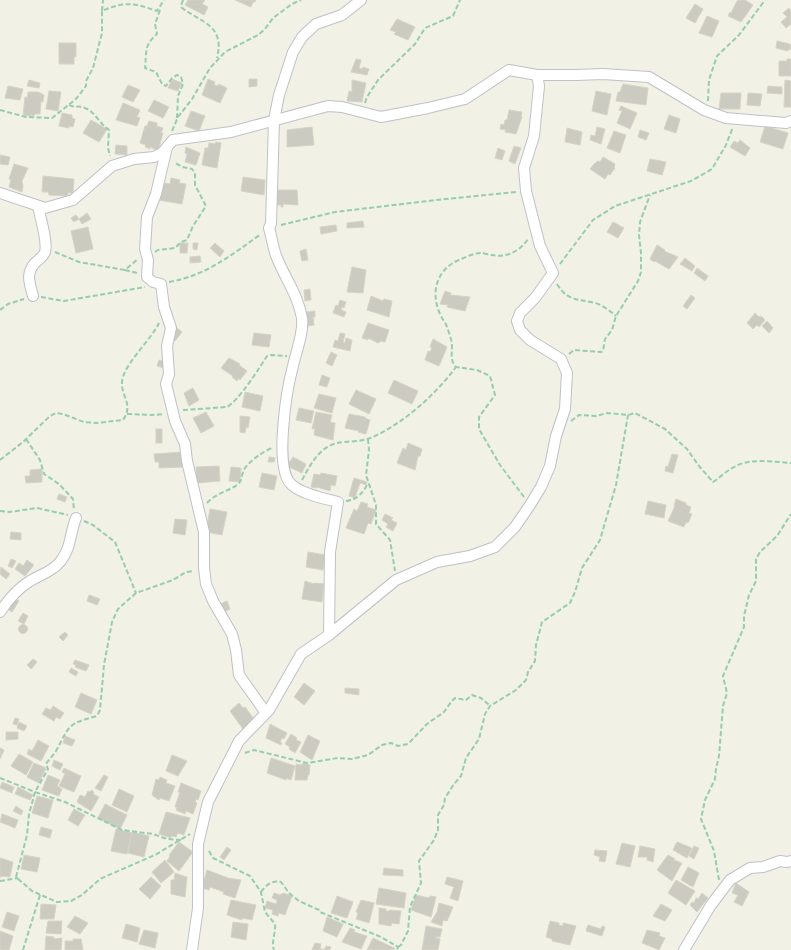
<svg xmlns="http://www.w3.org/2000/svg" width="791" height="950" font-family="Raleway,sans-serif">
  <style>
    .building { fill: #cccbc2; stroke: #d6d4c3 }
    .lines { fill: none; stroke-linecap: round; stroke-linejoin: round }
    .street-casing { stroke: #bfc1c7; stroke-width: 12 }
    .path { stroke: #97ccb1; stroke-width: 2; stroke-dasharray: 5 2.5; stroke-linecap: butt }
    .street { stroke: #fff; stroke-width: 10 }
  </style>
  <rect width="100%" height="100%" fill="#f1f1e5"/>
  <!-- building -->
  <g class="building">
    <polygon points="188,0 205,0 202,4 208,7 204,15 185,5"/>
    <polygon points="235,0 256,0 255,2 253,2 251,7"/>
    <polygon points="739,0 745,0 753,5 741,22 728,16 730,12 731,13 737,1"/>
    <polygon points="695,4 703,9 695,23 686,18"/>
    <polygon points="789,8 791,11 791,24 786,28 781,22 787,17 783,13"/>
    <polygon points="707,16 719,21 712,37 699,33"/>
    <polygon points="397,19 415,27 408,40 394,34 396,32 390,30"/>
    <polygon points="777,41 790,44 791,50 789,49 788,51 776,48"/>
    <polygon points="59,43 76,43 76,57 74,57 74,64 59,64"/>
    <polygon points="356,59 361,60 359,68 362,69 363,67 369,69 367,75 351,72"/>
    <polygon points="787,59 791,59 791,76 779,76 779,61 787,61"/>
    <polygon points="172,79 182,83 178,91 168,88"/>
    <polygon points="208,79 215,82 214,85 218,86 219,84 227,88 220,103 202,95"/>
    <polygon points="249,79 257,79 257,86 249,87"/>
    <polygon points="29,80 40,83 39,88 27,86"/>
    <polygon points="352,80 366,83 362,102 347,101 349,91 352,92"/>
    <polygon points="785,80 791,81 791,107 784,107"/>
    <polygon points="623,84 648,88 646,105 616,101 618,92 620,92"/>
    <polygon points="128,85 140,90 133,102 122,97"/>
    <polygon points="8,86 23,89 20,100 5,98"/>
    <polygon points="768,86 782,87 782,94 767,93"/>
    <polygon points="49,91 61,92 58,111 46,109"/>
    <polygon points="596,91 611,94 607,115 592,111"/>
    <polygon points="28,92 38,92 44,95 43,102 41,101 40,114 35,114 34,116 31,115 30,116 23,115 25,97 27,98"/>
    <polygon points="721,93 741,93 740,109 719,109"/>
    <polygon points="748,93 762,94 760,106 747,105"/>
    <polygon points="154,100 169,107 163,118 148,111"/>
    <polygon points="123,103 140,110 137,117 140,118 137,126 116,120"/>
    <polygon points="621,106 637,113 630,129 617,123 622,111 619,110"/>
    <polygon points="509,110 522,112 521,117 522,117 516,134 505,132 506,130 500,129 501,124 504,125 505,120 507,120"/>
    <polygon points="191,111 205,116 199,131 185,126"/>
    <polygon points="62,113 72,115 72,118 75,119 73,127 69,126 69,128 59,126"/>
    <polygon points="669,115 680,119 676,133 664,129"/>
    <polygon points="91,120 107,129 99,142 83,133"/>
    <polygon points="149,121 157,123 157,126 163,128 161,133 163,133 158,151 150,147 150,149 145,147 146,145 140,143 145,126 147,126"/>
    <polygon points="765,126 788,133 783,149 760,142"/>
    <polygon points="312,127 314,145 287,147 287,130"/>
    <polygon points="597,127 605,129 601,144 590,140 591,135 595,136"/>
    <polygon points="567,128 582,132 580,145 565,142"/>
    <polygon points="640,130 649,133 646,140 638,137"/>
    <polygon points="614,131 626,135 620,153 607,148"/>
    <polygon points="740,140 750,148 745,156 730,147 734,141 738,143"/>
    <polygon points="216,142 221,143 217,168 202,165 205,148 208,148 209,143 215,144"/>
    <polygon points="116,145 127,146 127,155 115,154"/>
    <polygon points="514,146 521,148 515,164 509,161"/>
    <polygon points="186,147 200,153 196,165 185,162 187,154 185,153"/>
    <polygon points="498,148 505,151 502,160 495,158"/>
    <polygon points="0,155 10,157 8,165 0,164"/>
    <polygon points="603,157 615,164 614,167 615,168 610,175 608,174 605,179 590,169 594,164 598,161 600,162"/>
    <polygon points="650,159 666,162 662,175 647,171"/>
    <polygon points="14,164 28,168 22,181 23,186 22,192 9,187 11,180 9,179"/>
    <polygon points="43,176 74,179 73,193 68,193 67,196 49,195 48,192 42,192"/>
    <polygon points="243,177 265,180 264,195 241,191"/>
    <polygon points="171,178 180,180 179,183 186,184 182,204 158,200 160,185 164,186 164,183 170,184"/>
    <polygon points="274,190 297,190 298,205 283,204 283,207 281,207 281,205 274,205"/>
    <polygon points="87,213 91,219 82,224 79,219"/>
    <polygon points="76,215 79,219 74,222 71,218"/>
    <polygon points="363,221 364,227 347,228 347,223"/>
    <polygon points="613,222 624,228 618,238 607,232"/>
    <polygon points="336,225 337,231 321,234 320,227"/>
    <polygon points="88,227 93,249 76,253 71,231"/>
    <polygon points="180,243 188,243 187,253 180,253"/>
    <polygon points="193,243 198,243 197,250 193,249"/>
    <polygon points="215,243 224,251 220,257 210,248"/>
    <polygon points="657,245 665,250 664,251 678,257 669,269 655,261 654,262 650,259"/>
    <polygon points="306,249 308,260 302,261 300,251"/>
    <polygon points="200,256 201,262 190,263 190,257"/>
    <polygon points="685,258 695,266 692,271 680,264"/>
    <polygon points="352,267 366,270 363,293 347,292"/>
    <polygon points="697,268 708,276 705,281 694,273"/>
    <polygon points="310,289 311,300 305,301 304,290"/>
    <polygon points="445,291 451,293 450,295 470,297 465,311 447,307 448,305 440,304"/>
    <polygon points="691,295 695,298 687,309 683,306"/>
    <polygon points="371,296 383,301 384,299 392,301 389,317 367,310"/>
    <polygon points="340,300 346,302 344,308 342,307 341,310 346,312 344,317 333,313 336,305 338,306"/>
    <polygon points="315,311 315,317 313,317 314,325 308,326 306,312"/>
    <polygon points="755,313 759,317 761,316 765,320 759,327 757,325 753,329 747,323"/>
    <polygon points="767,321 773,328 769,333 762,326"/>
    <polygon points="368,323 389,330 385,342 381,341 378,343 368,338 368,340 362,338"/>
    <polygon points="176,327 182,332 175,341 169,336"/>
    <polygon points="254,333 271,335 269,347 252,345"/>
    <polygon points="340,333 345,334 343,342 345,343 346,338 352,340 350,351 333,347 335,340 338,341"/>
    <polygon points="433,339 447,347 439,366 425,360 428,351 430,352 432,348 430,347"/>
    <polygon points="331,352 337,355 332,366 326,363"/>
    <polygon points="229,358 240,364 239,365 247,371 240,380 239,378 237,381 232,377 233,376 221,368"/>
    <polygon points="159,360 166,362 164,368 157,366"/>
    <polygon points="322,375 330,378 327,387 319,385"/>
    <polygon points="394,380 418,391 412,404 388,393"/>
    <polygon points="193,388 199,400 189,406 184,393"/>
    <polygon points="356,390 376,399 369,414 349,404"/>
    <polygon points="245,392 263,396 260,411 242,407"/>
    <polygon points="319,394 336,398 332,413 314,408"/>
    <polygon points="299,408 314,411 311,423 296,420"/>
    <polygon points="206,412 214,426 201,433 193,418"/>
    <polygon points="316,412 332,415 330,422 335,423 333,440 314,435 315,429 312,429"/>
    <polygon points="349,414 365,417 365,418 370,420 366,434 358,432 359,431 345,428"/>
    <polygon points="240,416 250,417 248,428 246,427 245,433 240,432"/>
    <rect x="156" y="429" width="6" height="14"/>
    <polygon points="408,443 422,449 420,456 418,456 415,470 397,463 403,448 406,450"/>
    <polygon points="182,452 183,467 159,468 159,462 155,462 154,454"/>
    <polygon points="672,454 678,455 673,473 665,471 666,466 668,467"/>
    <polygon points="269,457 275,458 274,462 268,462"/>
    <polygon points="293,457 306,464 302,473 287,466"/>
    <polygon points="219,466 220,481 197,483 196,467"/>
    <polygon points="231,467 241,468 240,482 229,481"/>
    <polygon points="42,469 42,482 26,483 25,476 30,476 30,470"/>
    <polygon points="262,473 277,476 274,490 259,487"/>
    <polygon points="321,473 337,476 335,486 331,485 330,491 317,487 317,488 311,487 314,474 320,475"/>
    <polygon points="354,478 367,482 366,485 360,483 355,498 349,496"/>
    <polygon points="59,494 67,497 65,502 57,499"/>
    <polygon points="676,499 686,503 686,505 691,507 689,513 692,514 688,523 686,522 684,527 668,521 675,506 674,506"/>
    <polygon points="648,501 666,505 664,518 645,514"/>
    <polygon points="361,502 368,504 367,507 376,510 371,524 368,523 364,534 346,528 354,509 357,511"/>
    <polygon points="210,509 227,512 222,535 206,532"/>
    <polygon points="385,514 393,518 391,520 397,523 393,531 386,527 388,524 382,520"/>
    <polygon points="175,519 187,520 185,535 173,533"/>
    <polygon points="11,532 21,533 21,540 10,539"/>
    <polygon points="308,552 325,555 323,570 306,567"/>
    <polygon points="11,559 16,561 12,568 8,566"/>
    <polygon points="27,560 34,565 25,576 15,569 19,563 23,566"/>
    <polygon points="1,567 10,574 6,579 0,574"/>
    <polygon points="305,581 314,584 314,583 324,584 322,602 302,599"/>
    <polygon points="89,595 100,599 97,605 87,601"/>
    <polygon points="14,598 19,601 12,612 7,609"/>
    <polygon points="227,601 230,609 224,612 220,604"/>
    <polygon points="23,613 28,616 24,624 18,621"/>
    <circle cx="23" cy="629" r="4.5"/>
    <polygon points="65,632 68,635 63,641 59,637"/>
    <polygon points="33,659 37,662 31,669 27,665"/>
    <polygon points="75,660 89,665 86,671 75,667 76,665 73,664"/>
    <polygon points="71,668 78,672 76,676 69,672"/>
    <polygon points="304,683 315,691 304,705 294,697"/>
    <polygon points="345,688 359,689 359,695 345,693"/>
    <polygon points="81,693 97,700 91,714 75,707"/>
    <polygon points="239,703 243,708 245,707 254,719 243,729 230,711"/>
    <polygon points="53,706 64,713 60,719 56,717 54,721 42,714 46,708 51,710"/>
    <polygon points="15,718 19,719 17,725 13,724"/>
    <polygon points="19,722 27,726 24,731 17,728"/>
    <polygon points="270,724 287,733 284,739 282,738 280,742 282,743 281,745 266,738"/>
    <polygon points="6,732 18,732 18,739 6,740"/>
    <polygon points="291,734 297,738 296,740 301,742 295,753 289,749 290,747 285,744"/>
    <polygon points="308,735 320,741 312,760 300,752"/>
    <polygon points="65,736 75,740 72,746 63,743"/>
    <polygon points="38,740 49,746 41,761 27,754 29,749 32,751"/>
    <polygon points="0,748 4,750 0,759"/>
    <polygon points="19,754 33,762 26,775 11,766"/>
    <polygon points="172,755 187,761 178,776 166,771"/>
    <polygon points="271,758 295,766 291,780 286,778 286,780 267,773"/>
    <polygon points="54,760 63,764 60,770 52,766"/>
    <polygon points="34,763 46,768 39,783 27,777"/>
    <polygon points="303,763 310,765 309,775 308,775 307,780 295,780 296,764 302,765"/>
    <polygon points="64,768 81,776 74,792 59,786 65,774 62,772"/>
    <polygon points="48,775 60,780 57,786 62,789 59,796 42,790"/>
    <polygon points="104,775 108,777 101,791 95,788"/>
    <polygon points="160,777 167,780 166,783 175,786 169,801 160,798 159,800 152,795 156,779 159,780"/>
    <polygon points="2,782 14,787 12,793 0,788"/>
    <polygon points="181,783 201,791 198,800 196,799 195,802 197,803 193,814 186,811 185,814 176,810 177,807 175,807 180,792 178,792"/>
    <polygon points="18,787 33,795 30,800 15,794"/>
    <polygon points="119,789 134,796 127,812 112,805"/>
    <polygon points="91,790 94,792 93,794 99,797 91,811 77,802 80,795 85,797 88,791 90,792"/>
    <polygon points="37,796 53,800 48,818 32,813"/>
    <polygon points="105,804 127,815 120,829 98,818"/>
    <polygon points="16,806 23,811 21,815 13,811"/>
    <polygon points="74,809 85,815 78,826 68,820"/>
    <polygon points="166,812 190,818 184,835 178,833 176,837 171,836 171,838 159,834"/>
    <polygon points="2,814 18,820 15,828 0,822"/>
    <polygon points="41,827 52,830 50,838 39,835"/>
    <polygon points="116,829 132,833 127,854 111,851"/>
    <polygon points="132,832 149,836 144,857 128,853"/>
    <polygon points="179,842 193,852 179,871 167,861 170,856 169,855"/>
    <polygon points="677,842 692,848 687,858 673,850"/>
    <polygon points="622,843 635,846 630,867 616,864"/>
    <polygon points="640,846 655,849 653,862 647,860 647,857 638,857"/>
    <polygon points="694,846 699,848 694,859 689,856"/>
    <polygon points="227,847 231,850 224,860 220,857"/>
    <polygon points="595,850 607,851 605,862 599,861 600,857 594,855"/>
    <polygon points="24,855 40,858 37,872 21,869"/>
    <polygon points="668,855 675,859 674,860 682,863 672,881 657,870"/>
    <polygon points="0,858 13,862 10,877 2,876 0,878"/>
    <polygon points="165,860 174,872 161,883 152,872"/>
    <polygon points="688,867 699,873 693,887 681,880"/>
    <polygon points="384,868 403,870 403,876 383,875"/>
    <polygon points="207,870 228,878 241,880 235,898 223,894 224,892 210,887 209,890 202,888"/>
    <polygon points="175,873 187,877 185,897 171,894 171,880 174,880"/>
    <polygon points="151,877 161,886 150,899 139,889"/>
    <polygon points="447,877 463,881 458,901 450,898 454,887 445,884"/>
    <polygon points="676,880 695,891 686,905 668,893"/>
    <polygon points="736,883 749,892 742,906 734,902 738,895 732,893"/>
    <polygon points="379,888 406,893 404,908 376,904"/>
    <polygon points="274,893 280,895 283,893 292,896 285,915 279,913 278,916 272,914 273,910 265,908 267,901 276,904 277,900 272,898"/>
    <polygon points="702,893 708,898 697,912 690,905 692,902 694,903 696,898 698,899"/>
    <polygon points="416,895 429,898 430,896 436,897 431,917 411,910"/>
    <polygon points="337,896 353,902 347,918 331,913"/>
    <polygon points="231,900 256,905 252,920 242,918 242,920 227,915"/>
    <polygon points="361,900 374,903 369,923 356,919 358,913 356,912"/>
    <polygon points="439,903 453,907 447,921 443,920 442,926 431,922 437,912"/>
    <polygon points="41,904 56,905 54,919 40,919"/>
    <polygon points="661,904 672,910 665,921 653,916"/>
    <polygon points="379,908 386,909 386,911 389,911 390,910 401,911 399,924 392,923 391,926 379,924"/>
    <polygon points="7,912 19,916 14,931 2,927"/>
    <polygon points="75,916 88,923 80,934 67,927"/>
    <polygon points="327,917 343,924 337,937 323,931"/>
    <polygon points="48,921 62,921 61,934 46,933"/>
    <polygon points="550,921 559,923 559,925 563,926 563,923 576,926 570,945 552,941 552,939 546,937"/>
    <polygon points="233,922 248,924 246,940 231,937"/>
    <polygon points="126,924 140,928 137,942 122,938"/>
    <polygon points="588,925 601,929 602,926 605,927 602,936 586,931"/>
    <polygon points="426,926 442,929 440,937 436,937 436,938 440,939 438,950 422,950"/>
    <polygon points="350,928 355,930 354,932 367,936 361,949 342,942"/>
    <polygon points="144,930 158,933 155,948 139,944"/>
    <polygon points="647,930 660,933 659,936 665,938 659,950 642,943"/>
    <polygon points="0,931 13,936 9,950 0,950"/>
    <polygon points="46,936 54,937 54,939 62,938 61,950 45,950"/>
    <polygon points="373,938 394,948 395,950 367,950"/>
    <polygon points="73,939 81,939 83,950 65,950 65,941 73,941"/>
    <polygon points="315,943 321,944 320,948 324,950 326,946 331,947 330,950 312,950"/>
  </g>
  <g class="lines">
    <defs>
      <g id="street">
        <polyline points="167,147 156,194 147,217 145,249 148,260 147,277 153,282 161,284 164,307 171,328 167,346 169,374 166,384 175,421 185,444 187,461 204,532 204,568 206,584 213,601 232,634 236,650 239,675 266,713"/>
        <polyline points="0,193 45,208 73,200 112,166 134,159 154,157 162,153 173,140 231,132 328,106 342,107 381,117 428,108 465,99 509,70 537,75 576,75 603,74 649,77 704,110 726,118 786,123 791,121"/>
        <path d="M33,296C30,284 25,274 35,263C38,260 43,257 45,252C48,242 40,217 38,206"/>
        <path d="M0,612C8,600 18,588 30,581C41,574 52,572 60,562C71,549 70,533 76,518"/>
        <path d="M329,635L330,552L338,502C325,499 302,494 292,485C273,470 287,388 293,366C296,351 304,333 302,318C298,295 285,278 277,258C273,249 272,238 269,228L271,224L274,120L279,95L293,52L302,37L316,24L342,15L361,0"/>
        <polyline points="192,950 198,908 198,844 208,802 239,741 269,710 301,654 329,635 396,580 437,562 470,556 495,547 515,527 530,505 541,487 550,466 556,436 565,409 567,373 561,359 530,340 520,330 517,321 520,313 535,298 553,273 540,246 526,191 524,168 534,136 539,86 537,75"/>
        <polyline points="684,950 711,905 730,880 750,868 763,867 780,861 787,862 791,861"/>
      </g>
    </defs>
    <!-- street casing -->
    <use href="#street" class="street-casing"/>
    <!-- path -->
    <g class="path">
      <path d="M183,0L181,6L182,8C203,23 225,26 217,58"/>
      <path d="M160,10L155,24L157,34C143,46 147,53 145,68L156,72L162,84L166,86L172,78L177,75L181,77L183,84L178,96L177,118"/>
      <polyline points="102,11 103,0"/>
      <polyline points="708,101 709,80 717,56 739,35 765,0"/>
      <polyline points="365,103 367,97 378,80 415,44 425,28 453,16 460,0"/>
      <path d="M69,105C74,108 79,105 85,108C95,112 99,123 109,130L108,148L110,156"/>
      <path d="M0,110L26,117L52,118L76,99L86,86V81L93,68L102,33V11C125,1 134,3 157,11L164,0"/>
      <polyline points="172,131 178,117 192,99 210,68 225,52 258,35 265,29 273,18 292,4 301,0"/>
      <polyline points="281,225 335,212 445,199 516,192"/>
      <polyline points="55,252 79,262 125,270"/>
      <polyline points="155,252 158,250 175,248 181,242 187,240 193,226 206,206 195,185 195,173 192,169 182,167 174,162"/>
      <polyline points="560,264 593,220 615,206 691,181 712,169 726,145 733,127"/>
      <polyline points="137,273 125,270 138,259"/>
      <path d="M169,282C207,275 230,256 261,234"/>
      <path d="M557,284C567,301 578,299 595,303C603,305 610,311 616,316"/>
      <polyline points="41,297 64,301 145,287"/>
      <polyline points="0,310 8,304 24,299"/>
      <polyline points="569,354 574,350 601,352 603,351 605,339 612,330 616,316 638,281 641,272 641,253 639,235 640,222 650,195"/>
      <path d="M183,410L227,407C240,399 258,370 267,356L271,355L287,356"/>
      <path d="M127,414C140,414 151,416 164,414"/>
      <path d="M571,421L579,415L596,416L607,413L628,415L635,413L665,429L687,449L699,466L713,482C721,477 727,470 736,466C750,458 775,462 791,463"/>
      <polyline points="26,439 40,460 44,474 59,484 73,499 74,510"/>
      <polyline points="368,439 369,450 366,475 376,505 376,524 390,540 395,571"/>
      <path d="M0,460L23,442L50,416L56,413L63,414L84,422L96,423L123,420C134,404 121,397 122,382C123,365 151,340 159,323"/>
      <path d="M302,480C312,462 321,443 345,442C355,441 366,441 375,436C406,421 435,395 456,367"/>
      <path d="M524,497L500,465L479,429V417L495,395L490,376L477,370L456,367C450,360 452,355 452,346C452,340 449,333 447,327C446,323 442,319 440,314C430,292 437,269 459,260C466,257 474,253 481,253C484,253 489,255 492,255C507,258 520,251 528,239"/>
      <path d="M346,501C357,500 363,493 368,483"/>
      <path d="M207,503C215,494 228,491 237,485C243,481 241,473 245,468C253,458 262,453 273,447"/>
      <polyline points="0,511 9,512 37,508 68,515"/>
      <polyline points="84,521 93,525 115,542 136,593"/>
      <polyline points="245,753 254,750 307,763 338,758 352,759 368,755 382,745 391,743 398,746 408,744 427,724 444,712 451,702 455,698 466,700 472,695 481,698 489,705"/>
      <polyline points="0,778 35,792 29,814 27,835 16,877 32,891 57,902 71,901 82,895 100,879 155,855 190,834"/>
      <path d="M181,840L167,839L153,834L122,830L65,802L35,792L48,769L46,764C49,759 53,756 56,751C70,725 67,724 97,716L100,710L104,665L112,622L118,609L136,593L173,580L186,572L194,571"/>
      <path d="M209,851L213,858L250,876L261,892L265,912L275,924C276,932 271,942 274,950"/>
      <polyline points="719,880 714,851 701,819 705,800 715,779 716,769 719,756 723,706 727,693 723,676 744,627 744,616 749,595 756,581 756,559 760,552 777,536 791,514"/>
      <polyline points="0,881 18,878"/>
      <path d="M261,892C266,885 272,880 281,882L289,893L299,901L319,910L320,912L381,937L398,947L397,950"/>
      <polyline points="398,947 401,945 408,931 410,907 421,883 419,861 434,840 438,830 438,815 444,805 445,798 454,784 461,776 466,758 479,739 485,714 490,706 516,690 526,680 528,672 535,661 536,645 542,622 570,603 575,592 582,568 600,540 616,485 628,415"/>
      <polyline points="23,950 40,895"/>
    </g>
    <!-- street -->
    <use href="#street" class="street"/>
  </g>
</svg>
